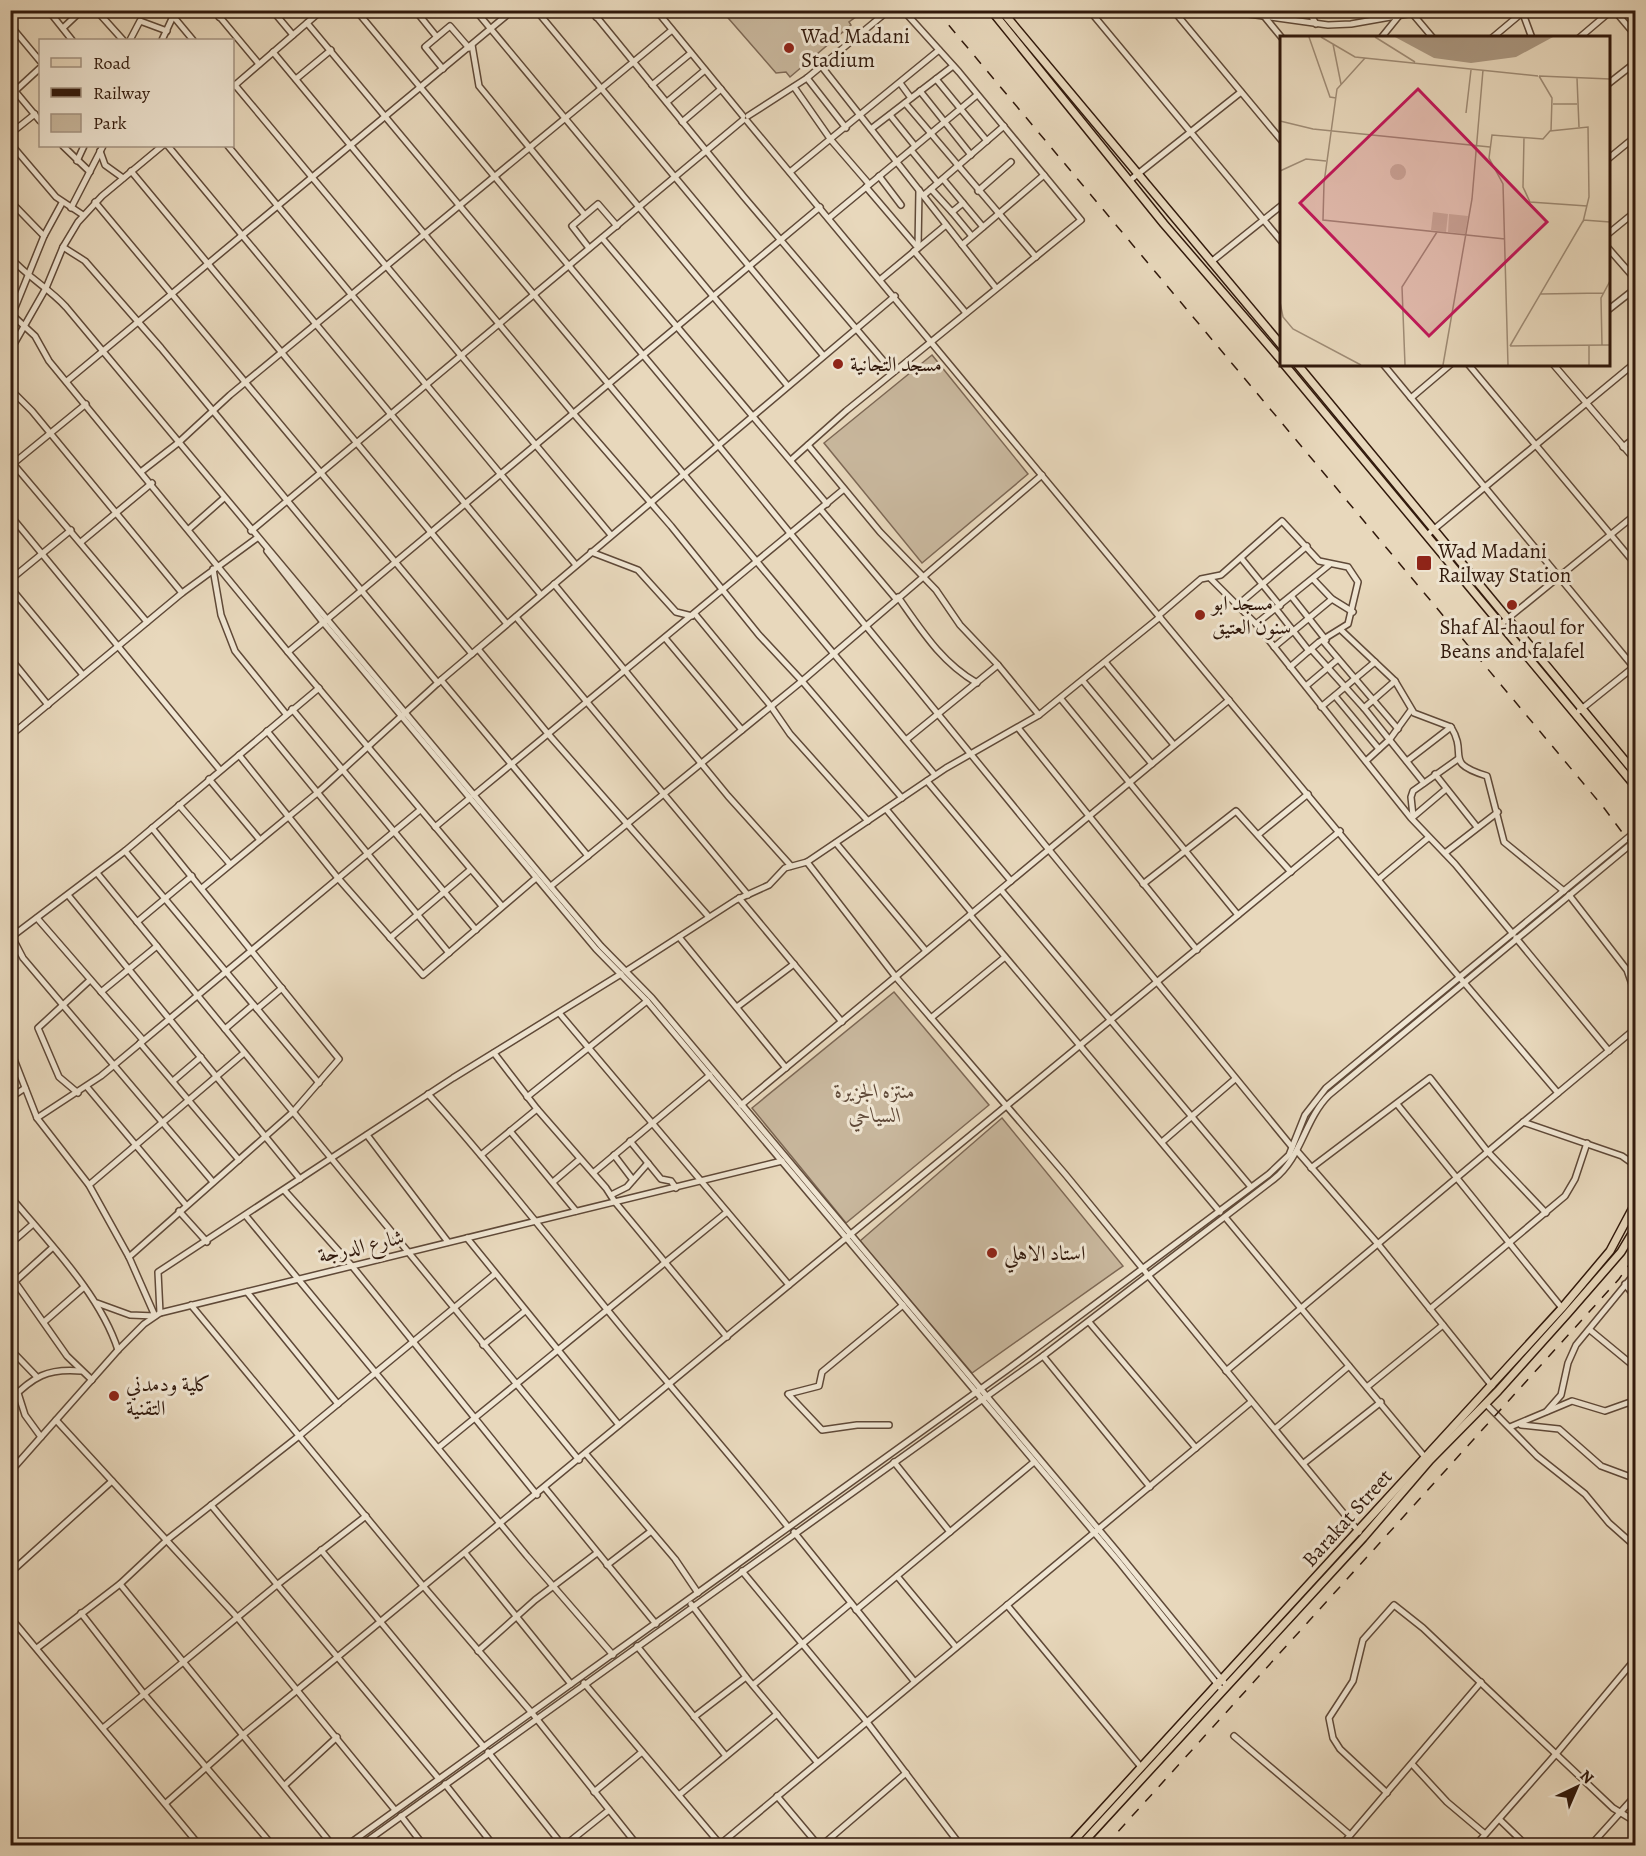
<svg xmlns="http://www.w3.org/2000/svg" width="1646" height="1856" font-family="Alegreya,Amiri,serif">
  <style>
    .green { fill: #c9b89e; stroke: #7d6855; stroke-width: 1.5 }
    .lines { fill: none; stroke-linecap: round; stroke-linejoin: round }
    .minor-casing { stroke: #5f4938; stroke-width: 8 }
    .major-casing { stroke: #31190c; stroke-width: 10 }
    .minor { stroke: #f0e6d3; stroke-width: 5 }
    .major { stroke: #e8d8bc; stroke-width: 7 }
    .rail { stroke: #31190c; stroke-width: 1.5; stroke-dasharray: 10 10; stroke-linecap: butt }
    .poi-dot { fill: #8f2418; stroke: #f0e6d3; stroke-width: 2 }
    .labels { text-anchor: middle; stroke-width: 6; stroke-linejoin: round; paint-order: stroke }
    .poi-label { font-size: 21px; fill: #31190c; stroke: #f0e6d3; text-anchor: start }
    .park-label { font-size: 21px; font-style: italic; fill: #5f4938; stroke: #f0e6d3 }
    .street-label { font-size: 21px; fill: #31190c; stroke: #f0e6d3 }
    .inset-road { fill: none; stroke: #9f8c76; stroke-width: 1.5 }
    .view { fill: #c2185b; fill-opacity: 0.15; stroke: #c2185b; stroke-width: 3 }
    .inset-edge { fill: none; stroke: #31190c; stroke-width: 3 }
  </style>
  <rect width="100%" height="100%" fill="#e8d8bc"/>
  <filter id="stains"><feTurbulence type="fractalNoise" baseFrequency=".00333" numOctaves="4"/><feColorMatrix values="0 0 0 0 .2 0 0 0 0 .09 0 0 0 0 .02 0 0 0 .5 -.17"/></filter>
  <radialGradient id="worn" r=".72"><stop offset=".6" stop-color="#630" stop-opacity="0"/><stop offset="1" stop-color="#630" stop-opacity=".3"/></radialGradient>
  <!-- green -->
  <g class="green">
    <polygon points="722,11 864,11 849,22 851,25 790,77 786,72 776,73"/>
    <polygon points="932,355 1028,474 922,563 824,443"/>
    <polygon points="894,992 989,1105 846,1223 752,1108"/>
    <polygon points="1002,1118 1123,1266 972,1373 860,1241"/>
  </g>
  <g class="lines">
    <defs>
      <g id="minor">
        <polyline points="48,10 72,40"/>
        <polyline points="96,10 123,40"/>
        <polyline points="214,10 259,64"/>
        <polyline points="272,10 293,35"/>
        <polyline points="356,10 718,445 1292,1147"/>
        <polyline points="415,10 436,36"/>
        <polyline points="475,10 787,385"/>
        <polyline points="536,10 823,355"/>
        <polyline points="591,10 744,197 893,372"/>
        <polyline points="656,10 743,116"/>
        <polyline points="1089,10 1282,242"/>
        <polyline points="1173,10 1282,141"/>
        <polyline points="1219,10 1328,25 1351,24 1430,10"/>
        <polyline points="1259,10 1282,38"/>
        <polyline points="1308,10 1316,24"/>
        <polyline points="1614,10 1636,36"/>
        <polyline points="1522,11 1532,38"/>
        <polyline points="1411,12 1433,38"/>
        <polyline points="173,16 193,40"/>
        <polyline points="219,17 227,10"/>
        <polyline points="596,17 604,10"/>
        <polyline points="307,23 935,775"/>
        <polyline points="10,25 40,61"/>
        <polyline points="63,28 82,10"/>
        <polyline points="1381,38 1398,17"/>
        <polyline points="1492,38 1523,12"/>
        <polyline points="1579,38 1612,10"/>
        <polyline points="130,40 140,21 167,31"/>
        <polyline points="162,40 176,10"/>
        <polyline points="472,45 479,86 584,214"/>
        <polyline points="273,52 573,413 671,526 759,635 802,681 902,798"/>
        <polyline points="822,67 996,288"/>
        <polyline points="443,69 425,47 450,26 469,48"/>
        <polyline points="807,78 846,128"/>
        <polyline points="296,79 331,50"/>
        <polyline points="936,79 987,141"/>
        <polyline points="900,83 911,98"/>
        <polyline points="1608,84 1636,62"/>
        <polyline points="10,85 40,121"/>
        <polyline points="235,85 611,535"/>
        <polyline points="652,85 691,53"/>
        <polyline points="234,86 322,10"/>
        <polyline points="794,87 831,140 869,184"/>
        <polyline points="15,91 40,68"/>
        <polyline points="920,91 971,155"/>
        <polyline points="667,102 705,70"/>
        <polyline points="905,103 1036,257"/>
        <polyline points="890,115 915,146"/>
        <polyline points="748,116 807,78 889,10"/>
        <polyline points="747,121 1444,959 1558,1093 1636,1028"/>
        <polyline points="682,122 721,89"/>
        <polyline points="871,129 953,66"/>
        <polyline points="10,134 35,114"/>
        <polyline points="10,143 56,197 83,215"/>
        <polyline points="63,146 90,172"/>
        <polyline points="168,146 541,595"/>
        <polyline points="228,146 576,565"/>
        <polyline points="911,150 938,183"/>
        <polyline points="100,151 105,165 123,178"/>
        <polyline points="1608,159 1636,136"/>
        <polyline points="77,161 84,146"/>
        <polyline points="131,171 507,624"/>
        <polyline points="790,172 939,50"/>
        <polyline points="879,176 901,205"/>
        <polyline points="943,179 983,227"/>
        <polyline points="1129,181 1241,92"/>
        <polyline points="866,187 918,248"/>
        <polyline points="931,189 952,212 963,203"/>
        <polyline points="978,191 1011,162"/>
        <polyline points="924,195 1004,126"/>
        <polyline points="10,201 44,236"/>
        <polyline points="95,202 472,654"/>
        <polyline points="71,208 103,146"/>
        <polyline points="952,212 971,235"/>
        <polyline points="829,218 977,95"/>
        <polyline points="1608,234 1636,211"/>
        <polyline points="602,238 827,504"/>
        <polyline points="962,245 1044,175"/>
        <polyline points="63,247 85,261 161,348 438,683"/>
        <polyline points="589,248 572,226 598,204 617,226"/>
        <polyline points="918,248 919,190"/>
        <polyline points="1608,248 1636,280"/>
        <polyline points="914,251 966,313"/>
        <path d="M10,257C27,277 49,288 66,307L540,874L601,946L652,998L1116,1550L1227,1686"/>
        <polyline points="1211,262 1282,205"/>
        <polyline points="881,279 946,225"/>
        <polyline points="1608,310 1636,288"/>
        <polyline points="10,313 35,336 49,361 288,652 502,906"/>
        <polyline points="10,320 44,236 62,203"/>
        <polyline points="10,351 46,288 63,247 78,222 102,196 162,146"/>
        <polyline points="1383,364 1636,670"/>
        <polyline points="1468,364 1636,565"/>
        <polyline points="1553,364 1636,461"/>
        <polyline points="67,381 513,10"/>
        <polyline points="10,389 32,411 182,593"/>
        <polyline points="1411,398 1451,364"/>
        <polyline points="808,445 880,532 936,590 960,625 998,665 1039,715"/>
        <polyline points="1623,447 1636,437"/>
        <polyline points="10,460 147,622"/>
        <polyline points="791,460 846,411 1081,220 959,72 903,10"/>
        <polyline points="14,463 86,404"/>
        <polyline points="142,471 178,443 230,395 672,30"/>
        <polyline points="821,510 896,599"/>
        <polyline points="10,515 220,770"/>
        <polyline points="189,529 224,498"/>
        <polyline points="251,531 743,120"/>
        <polyline points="1427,535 1636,362"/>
        <polyline points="81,542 152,483"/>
        <polyline points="267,551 322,621 596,949 647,1001 1119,1562 1222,1690"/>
        <polyline points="591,552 638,570 676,612 692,616"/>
        <polyline points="1241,558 1280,606"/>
        <polyline points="213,569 221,615 235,651 286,714"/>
        <polyline points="1210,578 1256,624 1411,818 1455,864 1513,934"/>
        <polyline points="1313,579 1332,599 1353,612"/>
        <polyline points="10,580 71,530"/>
        <polyline points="554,584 728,796 791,866"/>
        <polyline points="10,587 83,675"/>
        <path d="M898,597C922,631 941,662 977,683"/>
        <polyline points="1292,597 1326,640"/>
        <polyline points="1239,604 1307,546"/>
        <polyline points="1276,609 1309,651"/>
        <polyline points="695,614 770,705 790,734 868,821"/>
        <polyline points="1159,615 1201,579 1221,575 1282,521 1319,561 1348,567 1358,582 1348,624 1319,642 1290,667"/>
        <polyline points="516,617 748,895"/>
        <polyline points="1256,624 1329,565"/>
        <polyline points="1501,624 1636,514"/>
        <path d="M1341,630L1395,681L1414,713L1451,727C1469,756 1442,762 1487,776L1504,842L1564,891"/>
        <polyline points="665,638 742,730"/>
        <polyline points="1323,641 1398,729"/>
        <polyline points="1274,647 1332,599"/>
        <polyline points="478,649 549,735 709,917"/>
        <polyline points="1311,649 1364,708 1424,783"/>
        <polyline points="288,652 820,207"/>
        <polyline points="10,658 48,705"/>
        <polyline points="1106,663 1174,745"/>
        <polyline points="441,680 588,856"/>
        <polyline points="1083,681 1152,764"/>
        <polyline points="1306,686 1338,659"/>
        <polyline points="1335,696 1379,749"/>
        <polyline points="1061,699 1238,915"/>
        <polyline points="1321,707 1375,662"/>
        <polyline points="1364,708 1395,681"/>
        <polyline points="292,709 476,930"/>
        <polyline points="1579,711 1635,666"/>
        <polyline points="1019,729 1197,950"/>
        <polyline points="267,731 449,953"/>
        <polyline points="10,736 182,593 257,538"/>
        <polyline points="906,740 998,665"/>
        <polyline points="239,755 337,877 423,975 536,878"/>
        <polyline points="1366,761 1390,739 1411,710"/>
        <polyline points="1407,761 1451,727"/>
        <polyline points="1435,774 1477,827"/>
        <polyline points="209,779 260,840"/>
        <polyline points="927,781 1011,881"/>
        <polyline points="474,795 844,489"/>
        <polyline points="179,805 230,864"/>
        <polyline points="886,809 972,913"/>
        <polyline points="1413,816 1411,797 1413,791 1458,759"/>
        <polyline points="1413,817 1446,789"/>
        <polyline points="435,827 470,798"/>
        <polyline points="1259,834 1308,794"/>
        <polyline points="836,843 926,951"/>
        <polyline points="125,851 319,1083"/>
        <polyline points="1445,853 1498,812"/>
        <polyline points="807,862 895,976 1065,1174 1359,1532"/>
        <polyline points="97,873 579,1460"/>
        <polyline points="1379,879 1428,838"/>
        <polyline points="1143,884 1236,811 1291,872"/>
        <polyline points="551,886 802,681 1042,475"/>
        <polyline points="202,888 316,794 441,680 895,296"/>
        <polyline points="1001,890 1251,1187"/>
        <polyline points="68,895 300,1179"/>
        <polyline points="1569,895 1627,970 1636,996"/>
        <polyline points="739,898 842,1022"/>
        <polyline points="970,915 1220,1212"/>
        <polyline points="37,918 143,1040"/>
        <polyline points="137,922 192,876"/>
        <polyline points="12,937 23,958 213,1182"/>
        <polyline points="679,937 786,1068"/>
        <polyline points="10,938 125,851 319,688"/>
        <polyline points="390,938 470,870"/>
        <polyline points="1516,938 1609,1051"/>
        <polyline points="626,971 736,900 769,885 785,868 807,862 946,768 1039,715 1160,617"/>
        <polyline points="101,992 157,946"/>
        <polyline points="737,1007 794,964"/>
        <polyline points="257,1009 282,988"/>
        <polyline points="560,1014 789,1285"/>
        <polyline points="931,1018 1005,957"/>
        <polyline points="225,1029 253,1005"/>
        <polyline points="140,1043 239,1160"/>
        <polyline points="10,1049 37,1118 89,1185 129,1257 155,1316 130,1315 97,1303"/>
        <polyline points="494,1053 537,1109 606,1188 615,1202 727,1337"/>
        <polyline points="173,1081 201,1057"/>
        <polyline points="87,1087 186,1205"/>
        <polyline points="78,1093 59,1077 38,1028 90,980"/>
        <path d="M428,1094C501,1175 567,1262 637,1346C687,1406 739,1465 788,1527"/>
        <polyline points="527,1097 647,1001"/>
        <polyline points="10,1098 25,1088"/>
        <polyline points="1397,1104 1562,1308"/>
        <polyline points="741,1105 1229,700"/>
        <polyline points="37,1118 101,1076 420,810"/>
        <polyline points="1523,1122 1622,1156 1636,1166"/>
        <polyline points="510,1131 576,1211"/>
        <polyline points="367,1135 448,1242"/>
        <polyline points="630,1141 661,1179 671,1181 676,1188"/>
        <polyline points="1162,1142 1235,1079"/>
        <polyline points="1297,1151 1378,1244 1492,1386"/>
        <polyline points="481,1155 537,1109"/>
        <polyline points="614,1155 633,1180"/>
        <polyline points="1311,1168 1430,1078 1488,1152 1546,1213"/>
        <polyline points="593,1173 710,1075"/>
        <polyline points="553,1182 580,1159"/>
        <polyline points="89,1185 244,1053"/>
        <polyline points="284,1190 352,1266 537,1495"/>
        <polyline points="611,1195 627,1187 648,1163"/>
        <path d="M10,1196C48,1242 100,1294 118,1350"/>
        <polyline points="179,1211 207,1242"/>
        <polyline points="246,1216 527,1556 613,1655"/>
        <polyline points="1225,1217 1424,1456"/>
        <polyline points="467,1238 619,1425"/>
        <polyline points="10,1244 33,1224"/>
        <polyline points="129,1257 293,1112 339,1059 152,828"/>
        <polyline points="15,1282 67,1356 92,1380"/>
        <polyline points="1625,1284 1636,1298"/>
        <polyline points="10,1286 52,1248"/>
        <polyline points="247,1292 338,1404"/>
        <polyline points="191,1305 424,1587 532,1713 638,1846"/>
        <polyline points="1430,1309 1565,1196 1575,1179 1587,1143"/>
        <polyline points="160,1313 158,1272 453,1078 621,974"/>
        <polyline points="44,1322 84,1287"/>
        <polyline points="1089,1322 1196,1448"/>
        <polyline points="1590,1330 1636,1368"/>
        <polyline points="483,1345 525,1311"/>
        <polyline points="10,1349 36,1376"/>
        <polyline points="1043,1356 1150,1487"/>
        <polyline points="1226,1371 1558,1093"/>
        <polyline points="1367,1387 1443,1325"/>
        <polyline points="18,1393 25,1415 41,1437"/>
        <path d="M10,1400C33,1377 47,1368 81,1371"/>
        <polyline points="1486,1404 1537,1456 1585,1494 1609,1523 1636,1547"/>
        <polyline points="1547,1411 1561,1395 1568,1363 1576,1345 1636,1272"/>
        <polyline points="56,1420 237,1617 395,1810"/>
        <polyline points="889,1425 857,1425 822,1430 788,1394 819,1386 822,1372 903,1305"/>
        <polyline points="1521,1425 1559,1429 1601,1466 1636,1479"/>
        <polyline points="1510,1427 1572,1401 1605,1411 1636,1400"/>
        <polyline points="1275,1429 1349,1366"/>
        <polyline points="438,1448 727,1212"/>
        <polyline points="586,1454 675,1559 698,1593"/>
        <polyline points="894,1462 950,1532"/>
        <polyline points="1304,1463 1381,1402"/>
        <polyline points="10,1472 118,1350 144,1324 160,1313 782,1161"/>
        <polyline points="545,1488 656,1624"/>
        <polyline points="211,1505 439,1779"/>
        <polyline points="794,1532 914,1681"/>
        <polyline points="321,1550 484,1747"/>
        <polyline points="465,1553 571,1684"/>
        <polyline points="607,1565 650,1532"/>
        <polyline points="742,1571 867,1722 961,1846"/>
        <polyline points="10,1573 112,1481"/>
        <polyline points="897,1576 956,1647"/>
        <polyline points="120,1584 333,1846"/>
        <polyline points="691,1604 746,1677 817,1762"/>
        <polyline points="1007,1605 1141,1767"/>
        <polyline points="856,1610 1034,1462"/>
        <polyline points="81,1613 144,1694 273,1846"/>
        <polyline points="10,1617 200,1846"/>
        <polyline points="637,1646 726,1756"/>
        <polyline points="37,1648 120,1584 168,1539 299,1436 495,1274"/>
        <polyline points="478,1651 535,1600 597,1553"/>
        <polyline points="584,1683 720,1844"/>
        <polyline points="753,1685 851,1603"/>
        <polyline points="694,1717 746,1677"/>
        <polyline points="103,1728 278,1584 366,1516"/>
        <polyline points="1234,1736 1350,1835"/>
        <polyline points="488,1752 563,1846"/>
        <polyline points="1412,1764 1447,1802 1485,1834"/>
        <polyline points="286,1784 337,1737"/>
        <polyline points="445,1784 494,1846"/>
        <polyline points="594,1792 642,1752"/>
        <polyline points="1387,1793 1340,1749 1333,1738 1329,1718 1353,1681 1363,1640 1394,1605 1423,1628 1613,1808 1636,1822"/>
        <polyline points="679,1795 777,1714"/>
        <polyline points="777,1796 819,1846"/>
        <polyline points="166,1803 244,1734 1340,831"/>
        <polyline points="401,1816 424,1846"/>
        <polyline points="1499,1819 1527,1846"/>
        <polyline points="346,1846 1007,1370 1269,1174 1289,1155 1305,1115 1326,1088 1636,831"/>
        <path d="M360,1846L1043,1356L1274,1179C1302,1157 1304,1120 1329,1095L1636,840"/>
        <polyline points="564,1846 609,1810"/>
        <polyline points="718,1846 1251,1402"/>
        <polyline points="821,1846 906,1773"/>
        <polyline points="1341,1846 1481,1682"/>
        <polyline points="1475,1846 1556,1754 1636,1658"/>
        <polyline points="1590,1846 1636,1795"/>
      </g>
      <g id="major">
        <polyline points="991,10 1164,224 1282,361"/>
        <polyline points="1001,10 1282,346"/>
        <polyline points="1284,364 1636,787"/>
        <polyline points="1297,364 1636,774"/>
        <polyline points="1069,1846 1562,1308 1610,1251 1636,1202"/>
        <polyline points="1080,1846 1363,1538 1430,1460 1498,1391 1568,1313 1621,1252 1636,1227"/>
      </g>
    </defs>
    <!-- minor casing -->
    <use href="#minor" class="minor-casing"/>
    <!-- major casing -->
    <use href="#major" class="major-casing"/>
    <!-- minor -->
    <use href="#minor" class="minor"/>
    <!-- major -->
    <use href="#major" class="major"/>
    <!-- rail -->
    <g class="rail">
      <polyline points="936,10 1410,576 1604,808 1636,851"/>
      <polyline points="1105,1846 1619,1279 1636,1255"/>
    </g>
  </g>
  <!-- markers -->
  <g class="poi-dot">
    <circle cx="789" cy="48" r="6"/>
    <circle cx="838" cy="364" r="6"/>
    <rect x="1416" y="555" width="16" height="16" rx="3"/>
    <circle cx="1512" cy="605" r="6"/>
    <circle cx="1200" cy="615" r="6"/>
    <circle cx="992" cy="1253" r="6"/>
    <circle cx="114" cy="1396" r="6"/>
  </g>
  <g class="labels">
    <!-- poi labels -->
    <g class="poi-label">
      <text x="801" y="43">Wad Madani<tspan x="801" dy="24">Stadium</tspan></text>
      <text x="850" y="371">مسجد التجانية</text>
      <text x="1438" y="558">Wad Madani<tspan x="1438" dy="24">Railway Station</tspan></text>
      <text x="1212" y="610">مسجد ابو<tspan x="1212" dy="24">سنون العتيق</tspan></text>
      <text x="1512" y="634" text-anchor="middle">Shaf Al-haoul for<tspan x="1512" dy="24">Beans and falafel</tspan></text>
      <text x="1004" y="1260">استاد الاهلي</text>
      <text x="126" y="1391">كلية ودمدني<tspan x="126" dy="24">التقنية</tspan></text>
    </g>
    <!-- park labels -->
    <g class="park-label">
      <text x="875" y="1098">منتزه الجزيرة<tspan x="875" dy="24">السياحي</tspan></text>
    </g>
    <!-- street labels -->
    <g class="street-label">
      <text transform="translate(361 1246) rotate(-13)" y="7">شارع الدرجة</text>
      <text transform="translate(1347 1518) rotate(-48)" y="7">Barakat Street</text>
    </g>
  </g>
  <!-- overview -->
  <g transform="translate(1280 36)">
    <rect width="330" height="330" fill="#e8d8bc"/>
    <path d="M110 136a8 8 0 1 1 16 0a8 8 0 1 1-16 0ZM153,176L168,178L166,196L151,194ZM169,178L188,180L185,198L168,196Z" fill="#c9b89e"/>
    <path d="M115,1H273L236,21L191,27L154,22Z" fill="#aa9780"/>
    <path class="inset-road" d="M29,1L50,61L56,62M41,1L75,21L258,40M95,1L135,26M53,8L61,48M85,22L57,53L44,147L43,184L225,203M259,40L272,62L271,95M259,40L330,43M297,42L299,91M273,68H297M186,77L191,34M0,85L33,93L210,111M244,101L243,151L250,166L307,170M0,135L26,123L46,125M303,184L330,186M260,258L324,257M0,266L3,281L13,293L81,329M322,309L321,262L330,245M230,310L303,185M230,310L330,309M125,329L122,251L157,196M163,329L192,163L203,34M228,329L223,148L209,122L212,99L263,103L270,95L308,91L309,161L303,186M309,329V310"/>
    <path class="view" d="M138,53L267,186L149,300L20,167Z"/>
    <rect width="330" height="330" class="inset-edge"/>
  </g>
  <!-- margin -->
  <rect width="1646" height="1856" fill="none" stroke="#e8d8bc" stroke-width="36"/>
  <rect x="12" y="12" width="1622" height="1832" fill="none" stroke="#31190c" stroke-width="3"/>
  <rect x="18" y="18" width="1610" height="1820" fill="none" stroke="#31190c" stroke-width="1.5"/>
  <!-- legend -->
  <rect x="39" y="39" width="195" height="108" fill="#f0e6d3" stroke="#a49483" stroke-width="1.5"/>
  <rect x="51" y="58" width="30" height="9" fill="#e8d8bc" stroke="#a49483" stroke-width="1.5"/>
  <text x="93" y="69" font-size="18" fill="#31190c">Road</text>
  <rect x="51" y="88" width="30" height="9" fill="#31190c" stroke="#a49483" stroke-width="1.5"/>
  <text x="93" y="99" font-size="18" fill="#31190c">Railway</text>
  <rect x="51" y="114" width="30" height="18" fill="#c9b89e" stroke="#a49483" stroke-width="1.5"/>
  <text x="93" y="129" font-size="18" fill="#31190c">Park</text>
  <!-- north arrow -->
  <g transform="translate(1577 1787) rotate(44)" stroke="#f0e6d3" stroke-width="4.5" paint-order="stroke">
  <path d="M0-4.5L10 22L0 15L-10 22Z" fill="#31190c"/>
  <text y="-9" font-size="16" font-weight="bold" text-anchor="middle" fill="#31190c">N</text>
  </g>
  <rect width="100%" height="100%" filter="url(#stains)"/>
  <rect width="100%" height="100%" fill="url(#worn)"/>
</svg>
